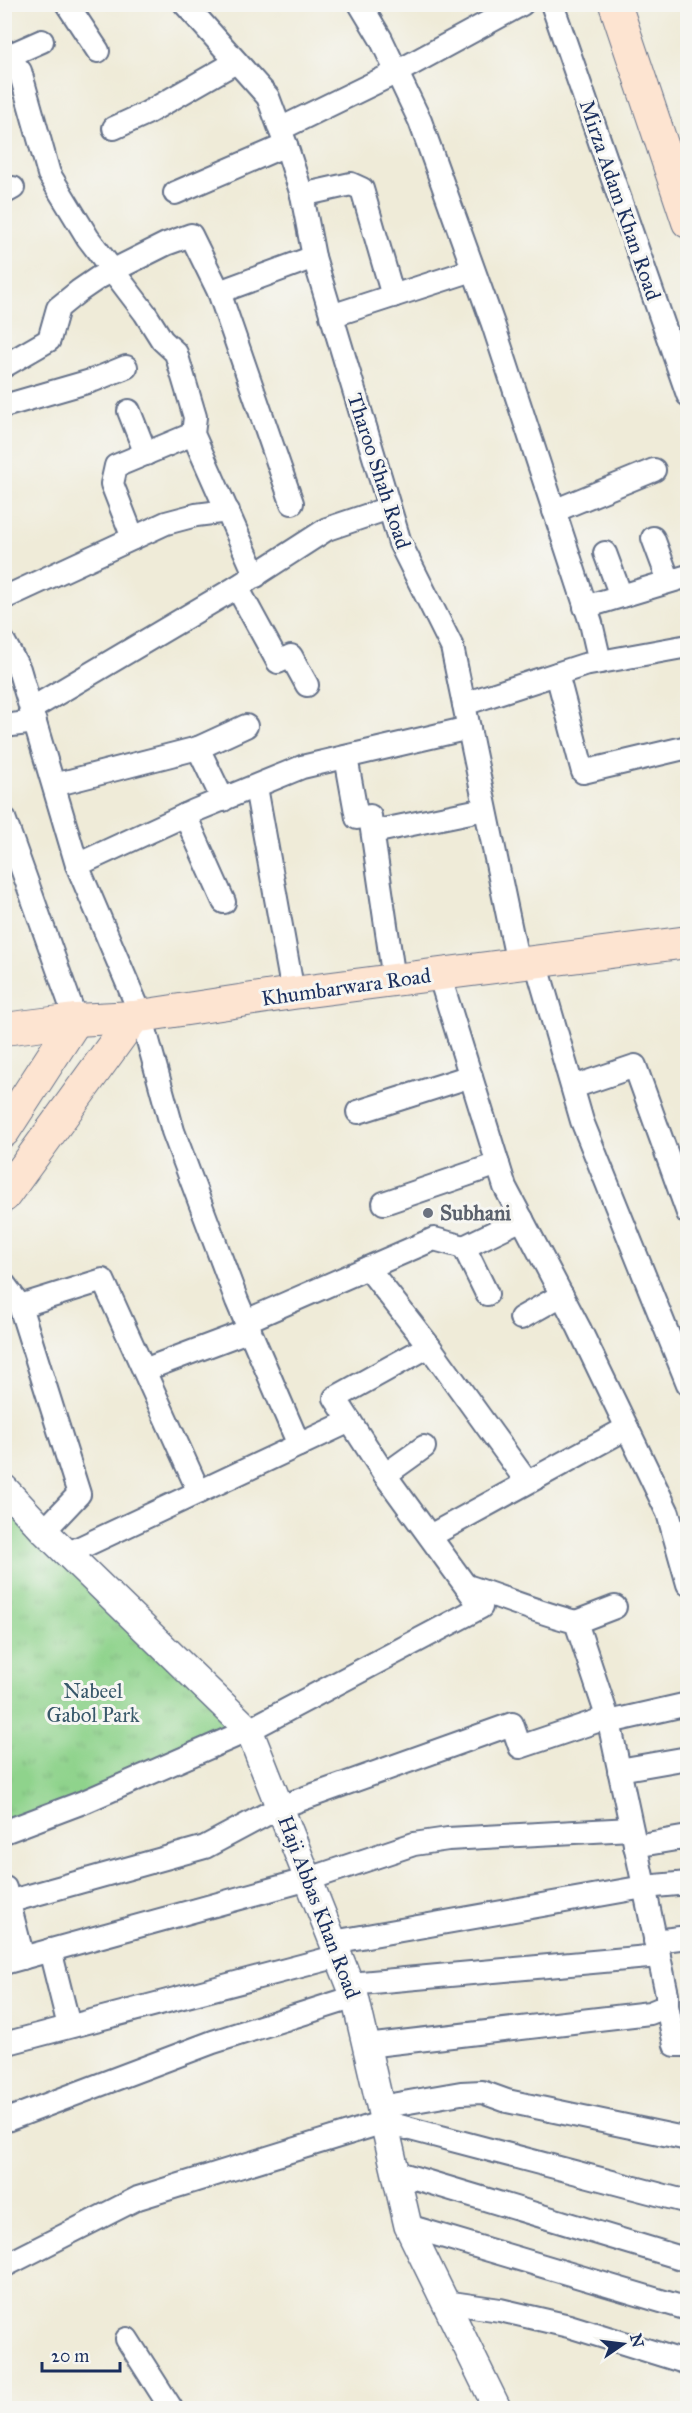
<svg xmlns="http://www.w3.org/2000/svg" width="692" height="2413" font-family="'IM FELL Great Primer',serif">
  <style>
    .grass { fill: url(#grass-tufts); stroke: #558175; stroke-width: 1.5 }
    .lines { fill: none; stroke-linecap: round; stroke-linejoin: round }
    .minor-casing { stroke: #657189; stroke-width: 26 }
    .tertiary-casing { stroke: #657189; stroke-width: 30 }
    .secondary-casing { stroke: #657189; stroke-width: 34 }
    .minor { stroke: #fff; stroke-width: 22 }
    .tertiary { stroke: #fff; stroke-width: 27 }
    .secondary { stroke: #fde4d1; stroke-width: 32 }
    .worship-dot { fill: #6b7280; stroke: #f6f6f2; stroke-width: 2 }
    .labels { text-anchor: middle; stroke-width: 6; stroke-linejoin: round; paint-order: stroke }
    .street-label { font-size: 21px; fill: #1b2f5e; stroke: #f6f6f2 }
    .worship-label { font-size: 21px; font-weight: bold; fill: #5b616d; stroke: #f6f6f2; text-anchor: start }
    .park-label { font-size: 21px; fill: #38586a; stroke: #f6f6f2 }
  </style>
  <defs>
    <pattern id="grass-tufts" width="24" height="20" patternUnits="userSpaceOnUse" patternTransform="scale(1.5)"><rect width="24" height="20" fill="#8fd38c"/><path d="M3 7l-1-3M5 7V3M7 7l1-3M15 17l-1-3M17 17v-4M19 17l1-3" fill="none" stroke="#7bb57b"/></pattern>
  </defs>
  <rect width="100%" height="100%" fill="#f6f6f2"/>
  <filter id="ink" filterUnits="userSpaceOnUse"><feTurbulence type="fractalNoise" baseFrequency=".0167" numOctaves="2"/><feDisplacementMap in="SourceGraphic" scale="12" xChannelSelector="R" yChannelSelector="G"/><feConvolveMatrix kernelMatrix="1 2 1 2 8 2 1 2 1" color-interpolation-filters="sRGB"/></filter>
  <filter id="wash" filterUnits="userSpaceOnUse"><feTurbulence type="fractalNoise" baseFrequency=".008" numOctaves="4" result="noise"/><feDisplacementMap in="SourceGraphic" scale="24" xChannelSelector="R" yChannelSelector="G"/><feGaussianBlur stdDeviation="1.35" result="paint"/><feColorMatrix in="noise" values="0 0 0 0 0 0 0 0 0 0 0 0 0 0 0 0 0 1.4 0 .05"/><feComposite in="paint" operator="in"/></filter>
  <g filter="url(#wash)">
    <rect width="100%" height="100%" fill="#efebd8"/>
    <!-- grass -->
    <polygon class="grass" points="4,1500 249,1730 5,1832"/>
  </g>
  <g filter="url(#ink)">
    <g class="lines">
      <defs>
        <g id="minor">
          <polyline points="67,4 98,51"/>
          <polyline points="185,4 268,97 286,145 302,195 314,257 400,543 452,647 518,964"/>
          <polyline points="360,4 381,39 420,121 493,324 591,623 600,662"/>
          <polyline points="552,4 688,395"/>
          <polyline points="4,51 20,71 49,174 88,238 145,313 162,340 176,353 195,417 193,434 256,576"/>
          <polyline points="8,56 42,41"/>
          <polyline points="114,128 147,113 236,62"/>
          <polyline points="280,129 397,72 522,4"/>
          <polyline points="4,193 13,188"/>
          <polyline points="175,193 286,145"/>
          <polyline points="302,195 351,184 362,189 393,296"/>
          <polyline points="219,292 314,257"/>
          <polyline points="331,316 473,270"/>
          <polyline points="4,366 49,340 58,308 79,291 98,278 166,244 191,235 219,292 292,503"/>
          <polyline points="4,406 94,380 126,367"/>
          <polyline points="129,411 146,454"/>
          <polyline points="554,511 654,470"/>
          <polyline points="133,538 112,484 116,466 193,434"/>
          <polyline points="653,538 669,581"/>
          <polyline points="605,553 621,596"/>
          <polyline points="237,587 278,662 291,656 307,685"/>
          <polyline points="4,598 166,523 196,515 228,511"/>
          <polyline points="585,607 688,576"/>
          <polyline points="4,642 19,669 77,865 141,1015 173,1131 237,1301 299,1445"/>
          <polyline points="557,674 583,772 688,747"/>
          <polyline points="464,704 584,665 688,646"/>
          <polyline points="31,709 237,587 327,529 389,508"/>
          <polyline points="4,726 35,722"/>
          <polyline points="198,748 223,800"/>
          <polyline points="346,757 357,818 370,816 394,980"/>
          <polyline points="54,785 198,748 246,726"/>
          <polyline points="256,787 293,993"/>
          <polyline points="185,815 224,902"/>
          <polyline points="4,818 76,1020"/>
          <polyline points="373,832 485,809"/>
          <polyline points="77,865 194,811 302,767 469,728"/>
          <polyline points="536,962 582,1121 688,1384"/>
          <polyline points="439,974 505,1187 579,1328 668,1513 688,1584"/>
          <polyline points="573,1087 635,1066 688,1213"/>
          <polyline points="358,1112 471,1076"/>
          <polyline points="384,1203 498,1164"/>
          <polyline points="464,1247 487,1294"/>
          <polyline points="368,1268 429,1346 527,1482"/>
          <polyline points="4,1284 20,1306 79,1494 44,1531"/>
          <polyline points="20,1306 103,1280 199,1492"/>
          <polyline points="521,1318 562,1295"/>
          <polyline points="246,1321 434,1239 464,1247 522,1219"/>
          <polyline points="144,1370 250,1330"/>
          <polyline points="385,1475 424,1447"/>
          <polyline points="430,1536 627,1428"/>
          <polyline points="69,1553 350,1421"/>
          <path d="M467,1586C504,1598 539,1613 576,1622L609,1722L667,1994V2006L675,2045H688"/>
          <polyline points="576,1622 615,1607"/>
          <polyline points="609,1722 688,1704"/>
          <polyline points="619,1770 688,1758"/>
          <polyline points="4,1832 86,1801 249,1730 481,1607 385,1475 335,1398 429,1346"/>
          <polyline points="635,1846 688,1837"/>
          <polyline points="5,1888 23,1958"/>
          <polyline points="4,1903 205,1847 280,1807 512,1724 520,1747 606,1718"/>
          <polyline points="655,1941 688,1937"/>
          <polyline points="333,1942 644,1887 688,1883"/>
          <polyline points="50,1950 69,2026"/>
          <polyline points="4,1963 309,1879 414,1844 448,1839 631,1829"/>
          <polyline points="350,1984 659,1956"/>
          <polyline points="4,2044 339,1956"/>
          <polyline points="366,2046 650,2013 667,2006"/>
          <polyline points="380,2107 461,2093 482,2092 507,2101 688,2139"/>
          <polyline points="4,2121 213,2042 355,1997"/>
          <polyline points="395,2172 688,2260"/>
          <polyline points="408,2226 688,2309"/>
          <polyline points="4,2266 138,2198 384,2122 688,2202"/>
          <polyline points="445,2302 500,2310 569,2326 688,2363"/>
          <polyline points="127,2339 171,2408"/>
        </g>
        <polyline id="tertiary" points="4,1488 44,1531 249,1730 355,1997 408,2226 497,2408"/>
        <g id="secondary">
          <polyline points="615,4 688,222"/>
          <polyline points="4,1029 76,1020 134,1017 293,993 688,942"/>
          <polyline points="4,1131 76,1020"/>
          <polyline points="4,1196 134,1017"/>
        </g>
      </defs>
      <!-- minor casing -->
      <use href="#minor" class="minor-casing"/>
      <!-- tertiary casing -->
      <use href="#tertiary" class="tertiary-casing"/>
      <!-- secondary casing -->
      <use href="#secondary" class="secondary-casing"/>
      <!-- minor -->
      <use href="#minor" class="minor"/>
      <!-- tertiary -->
      <use href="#tertiary" class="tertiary"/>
      <!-- secondary -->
      <use href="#secondary" class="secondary"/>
    </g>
  </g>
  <!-- markers -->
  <circle class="worship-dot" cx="428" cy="1213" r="6"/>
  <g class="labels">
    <!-- street labels -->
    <g class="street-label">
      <text transform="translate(620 200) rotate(71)" y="7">Mirza Adam Khan Road</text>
      <text transform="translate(379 471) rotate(72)" y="7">Tharoo Shah Road</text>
      <text transform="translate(346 987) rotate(-8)" y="7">Khumbarwara Road</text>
      <text transform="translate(319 1907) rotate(69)" y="7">Haji Abbas Khan Road</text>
    </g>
    <!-- worship labels -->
    <g class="worship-label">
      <text x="440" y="1220">Subhani</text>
    </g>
    <!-- park labels -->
    <g class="park-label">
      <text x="93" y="1698">Nabeel<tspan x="93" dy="24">Gabol Park</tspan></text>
    </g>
  </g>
  <!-- margin -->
  <rect width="692" height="2413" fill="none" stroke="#f6f6f2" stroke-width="24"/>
  <!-- north arrow -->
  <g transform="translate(623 2344) rotate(76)" stroke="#f6f6f2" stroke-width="4.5" paint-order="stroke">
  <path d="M0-4.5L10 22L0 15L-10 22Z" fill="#1b2f5e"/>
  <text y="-9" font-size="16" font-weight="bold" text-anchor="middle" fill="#1b2f5e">N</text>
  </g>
  <!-- scale -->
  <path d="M42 2362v9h78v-9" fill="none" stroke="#1b2f5e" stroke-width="3"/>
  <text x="51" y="2362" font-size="18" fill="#1b2f5e" stroke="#f6f6f2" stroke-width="4.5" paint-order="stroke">20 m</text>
</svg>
